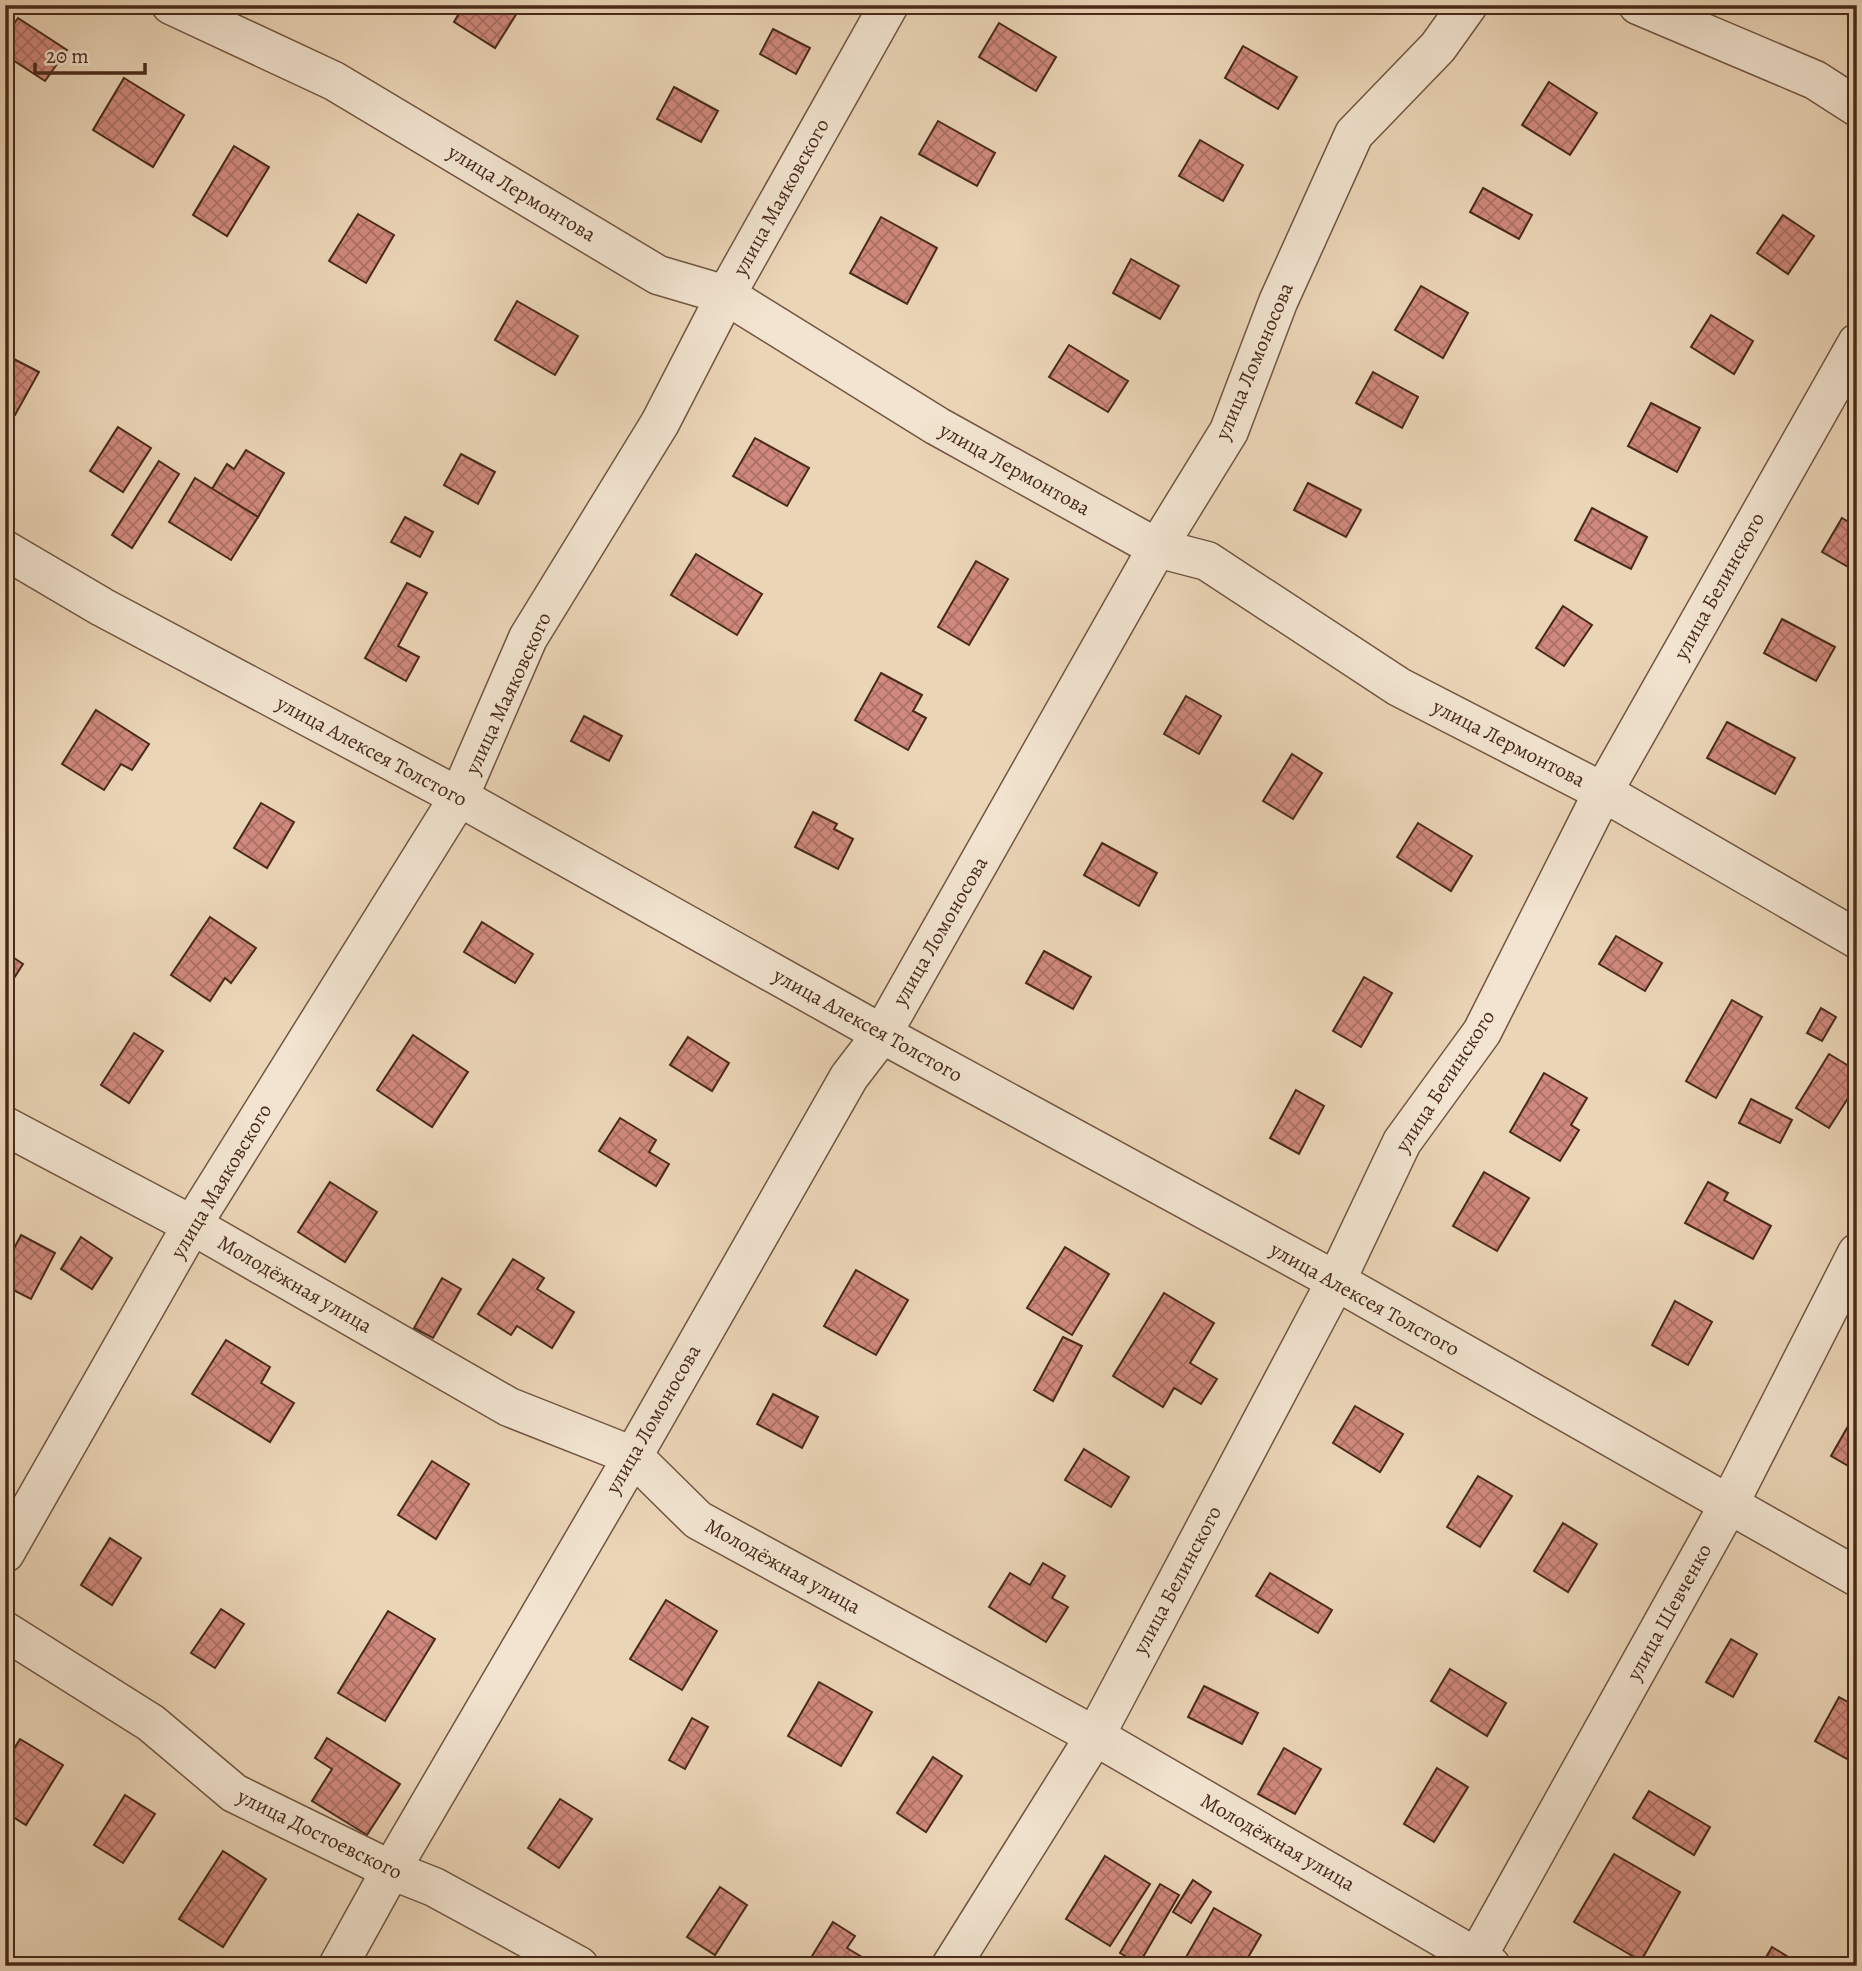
<svg xmlns="http://www.w3.org/2000/svg" width="1862" height="1971" font-family="Alegreya,serif">
  <style>
    .building { fill: url(#building-cross-hatch); stroke: #482a1a; stroke-width: 2 }
    .lines { fill: none; stroke-linecap: round; stroke-linejoin: round }
    .minor-casing { stroke: #715541; stroke-width: 41 }
    .minor { stroke: #f2e4d0; stroke-width: 38 }
    .labels { text-anchor: middle; stroke-width: 6; stroke-linejoin: round; paint-order: stroke }
    .street-label { font-size: 21px; fill: #482a1a; stroke: #f2e4d0 }
  </style>
  <defs>
    <pattern id="building-cross-hatch" width="8" height="8" patternUnits="userSpaceOnUse" patternTransform="scale(1.75)"><rect width="8" height="8" fill="#d0897c"/><path d="M0 0l8 8M0 8l8-8" fill="none" stroke="#ab7065"/></pattern>
  </defs>
  <rect width="100%" height="100%" fill="#ebd5b7"/>
  <filter id="stains"><feTurbulence type="fractalNoise" baseFrequency=".00286" numOctaves="4"/><feColorMatrix values="0 0 0 0 .2 0 0 0 0 .09 0 0 0 0 .02 0 0 0 .5 -.17"/></filter>
  <radialGradient id="worn" r=".72"><stop offset=".6" stop-color="#630" stop-opacity="0"/><stop offset="1" stop-color="#630" stop-opacity=".3"/></radialGradient>
  <!-- building -->
  <g class="building">
    <polygon points="464,5 522,5 495,48 454,22"/>
    <polygon points="18,18 67,50 45,81 5,55 5,37"/>
    <polygon points="999,23 1056,57 1036,91 979,57"/>
    <polygon points="773,29 810,48 796,74 760,54"/>
    <polygon points="1243,46 1297,77 1278,109 1225,78"/>
    <polygon points="124,78 184,115 153,167 93,130"/>
    <polygon points="1549,82 1597,113 1570,155 1522,125"/>
    <polygon points="674,87 718,111 701,142 657,119"/>
    <polygon points="938,121 995,153 977,186 919,154"/>
    <polygon points="1200,140 1243,165 1223,201 1179,176"/>
    <polygon points="234,146 269,167 227,236 193,215"/>
    <polygon points="1483,188 1532,215 1519,239 1470,212"/>
    <polygon points="358,214 394,235 366,283 329,261"/>
    <polygon points="1783,215 1814,236 1788,274 1757,253"/>
    <polygon points="881,217 937,248 907,304 850,273"/>
    <polygon points="1131,259 1179,286 1160,319 1113,293"/>
    <polygon points="1421,286 1468,313 1443,358 1395,330"/>
    <polygon points="517,301 578,336 555,375 495,340"/>
    <polygon points="1711,315 1753,341 1734,374 1691,347"/>
    <polygon points="1069,345 1128,381 1108,412 1049,377"/>
    <polygon points="8,356 39,372 15,415 5,410 5,361"/>
    <polygon points="1373,372 1418,397 1402,428 1356,403"/>
    <polygon points="1651,403 1700,428 1677,472 1628,446"/>
    <polygon points="118,427 151,448 123,492 90,471"/>
    <polygon points="755,438 809,468 787,506 733,476"/>
    <polygon points="246,450 284,473 258,517 212,489 227,464 234,469"/>
    <polygon points="461,454 495,472 478,504 444,485"/>
    <polygon points="159,461 179,474 132,548 112,535"/>
    <polygon points="195,478 258,517 231,560 169,522"/>
    <polygon points="1308,483 1361,510 1346,537 1294,510"/>
    <polygon points="1592,508 1647,537 1631,569 1575,540"/>
    <polygon points="405,517 433,532 420,557 391,542"/>
    <polygon points="1842,518 1857,527 1857,572 1822,552"/>
    <polygon points="696,554 762,594 737,635 671,595"/>
    <polygon points="976,561 1008,579 969,645 938,627"/>
    <polygon points="407,583 427,593 398,646 419,657 406,681 365,658"/>
    <polygon points="1563,606 1592,625 1564,666 1536,648"/>
    <polygon points="1782,619 1835,647 1816,681 1764,653"/>
    <polygon points="881,673 922,695 913,711 926,718 908,750 855,720"/>
    <polygon points="1186,696 1221,716 1199,754 1164,734"/>
    <polygon points="96,710 149,744 132,770 121,764 104,790 62,764"/>
    <polygon points="584,716 622,736 609,761 571,741"/>
    <polygon points="1727,722 1795,758 1775,794 1707,758"/>
    <polygon points="1292,754 1322,773 1293,819 1263,801"/>
    <polygon points="261,803 294,822 267,868 234,848"/>
    <polygon points="813,812 837,824 834,829 853,839 838,869 795,847"/>
    <polygon points="1418,823 1472,856 1451,891 1397,857"/>
    <polygon points="1102,843 1157,873 1139,906 1084,875"/>
    <polygon points="210,917 256,948 231,983 225,978 210,1001 171,975"/>
    <polygon points="482,922 533,954 515,983 464,952"/>
    <polygon points="1616,936 1662,963 1645,991 1599,964"/>
    <polygon points="1044,951 1091,977 1073,1009 1026,983"/>
    <polygon points="5,952 23,964 5,992"/>
    <polygon points="1364,977 1392,993 1361,1047 1333,1031"/>
    <polygon points="1732,1000 1762,1017 1716,1098 1686,1081"/>
    <polygon points="1821,1008 1836,1017 1822,1041 1807,1033"/>
    <polygon points="134,1033 163,1051 129,1103 101,1085"/>
    <polygon points="413,1035 468,1072 432,1127 377,1090"/>
    <polygon points="688,1037 729,1063 712,1091 670,1065"/>
    <polygon points="1829,1054 1857,1071 1857,1084 1829,1128 1796,1108"/>
    <polygon points="1544,1073 1587,1098 1571,1125 1579,1130 1560,1161 1510,1132"/>
    <polygon points="1296,1090 1324,1106 1299,1154 1270,1138"/>
    <polygon points="1751,1099 1792,1120 1780,1143 1739,1123"/>
    <polygon points="620,1118 656,1140 649,1152 669,1164 656,1186 599,1151"/>
    <polygon points="1484,1172 1529,1198 1497,1251 1453,1226"/>
    <polygon points="330,1182 377,1212 345,1262 298,1232"/>
    <polygon points="1708,1182 1728,1193 1724,1200 1771,1226 1753,1259 1685,1223"/>
    <polygon points="21,1235 55,1253 31,1299 5,1286 5,1266"/>
    <polygon points="81,1237 112,1258 92,1289 61,1269"/>
    <polygon points="1065,1247 1109,1274 1072,1335 1027,1308"/>
    <polygon points="513,1259 544,1278 537,1289 574,1312 552,1348 517,1326 511,1335 478,1314"/>
    <polygon points="856,1270 908,1300 876,1355 824,1326"/>
    <polygon points="442,1278 461,1289 433,1338 414,1328"/>
    <polygon points="1164,1293 1214,1323 1190,1363 1217,1379 1201,1404 1174,1388 1163,1407 1113,1376"/>
    <polygon points="1675,1301 1712,1322 1688,1365 1652,1345"/>
    <polygon points="1063,1337 1082,1346 1053,1401 1034,1390"/>
    <polygon points="226,1340 270,1367 261,1383 294,1403 270,1442 192,1394"/>
    <polygon points="773,1394 818,1417 802,1448 757,1424"/>
    <polygon points="1355,1406 1403,1434 1380,1472 1333,1443"/>
    <polygon points="1847,1428 1857,1434 1857,1471 1831,1456"/>
    <polygon points="1084,1449 1129,1477 1111,1507 1065,1480"/>
    <polygon points="432,1461 469,1484 436,1539 398,1515"/>
    <polygon points="1478,1476 1512,1496 1480,1547 1447,1527"/>
    <polygon points="1563,1523 1597,1544 1568,1592 1534,1571"/>
    <polygon points="110,1538 141,1558 112,1605 81,1585"/>
    <polygon points="1043,1563 1065,1576 1052,1598 1068,1607 1046,1642 989,1607 1010,1573 1030,1585"/>
    <polygon points="1270,1573 1332,1610 1318,1633 1256,1596"/>
    <polygon points="666,1600 717,1631 682,1690 630,1659"/>
    <polygon points="221,1609 244,1624 215,1668 191,1653"/>
    <polygon points="388,1611 435,1639 385,1721 338,1693"/>
    <polygon points="1731,1639 1757,1654 1733,1697 1706,1682"/>
    <polygon points="1450,1669 1506,1703 1487,1736 1431,1701"/>
    <polygon points="819,1682 872,1712 841,1766 788,1736"/>
    <polygon points="1204,1686 1258,1713 1242,1744 1188,1717"/>
    <polygon points="1839,1697 1857,1707 1857,1742 1847,1759 1815,1741"/>
    <polygon points="692,1718 708,1727 685,1769 669,1760"/>
    <polygon points="327,1738 400,1784 367,1835 312,1801 332,1769 315,1758"/>
    <polygon points="20,1739 63,1765 26,1825 5,1812 5,1763"/>
    <polygon points="1284,1748 1321,1769 1295,1814 1258,1794"/>
    <polygon points="933,1757 962,1776 926,1832 897,1813"/>
    <polygon points="1437,1768 1468,1787 1434,1842 1404,1824"/>
    <polygon points="1649,1791 1710,1827 1694,1855 1633,1818"/>
    <polygon points="125,1795 155,1814 123,1863 94,1845"/>
    <polygon points="560,1799 592,1819 559,1868 528,1848"/>
    <polygon points="223,1851 266,1879 223,1947 179,1919"/>
    <polygon points="1614,1854 1680,1892 1641,1961 1574,1922"/>
    <polygon points="1105,1856 1150,1884 1110,1946 1066,1919"/>
    <polygon points="1193,1880 1211,1892 1191,1923 1173,1912"/>
    <polygon points="1160,1884 1179,1895 1139,1964 1120,1953"/>
    <polygon points="720,1887 747,1905 715,1955 687,1937"/>
    <polygon points="1214,1908 1261,1935 1243,1966 1181,1966"/>
    <polygon points="833,1922 855,1936 847,1948 867,1960 863,1966 817,1966 809,1961"/>
    <polygon points="1772,1947 1803,1966 1761,1966"/>
  </g>
  <g class="lines">
    <defs>
      <g id="minor">
        <polyline points="171,5 334,81 658,275 726,295 937,426 1157,548 1207,561 1399,687 1603,792 1857,939"/>
        <polyline points="1638,5 1815,80 1857,107"/>
        <polyline points="5,550 102,607 459,797 882,1034 1336,1281 1857,1577"/>
        <polyline points="5,1126 192,1225 509,1407 633,1456 698,1520 1095,1736 1491,1966"/>
        <polyline points="5,1553 192,1225 459,797 528,638 660,423 726,295 889,5"/>
        <polyline points="5,1631 151,1723 234,1793 391,1870 434,1887 579,1966"/>
        <polyline points="338,1966 391,1870 633,1456 849,1077 882,1034 1157,548 1229,431 1278,302 1354,134 1438,47 1468,5"/>
        <polyline points="951,1966 1095,1736 1336,1281 1402,1142 1482,1032 1603,792 1857,343"/>
        <polyline points="1472,1966 1728,1506 1857,1253"/>
      </g>
    </defs>
    <!-- minor casing -->
    <use href="#minor" class="minor-casing"/>
    <!-- minor -->
    <use href="#minor" class="minor"/>
  </g>
  <g class="labels">
    <!-- street labels -->
    <g class="street-label">
      <text transform="translate(522 193) rotate(31)" y="7">улица Лермонтова</text>
      <text transform="translate(781 197) rotate(-61)" y="7">улица Маяковского</text>
      <text transform="translate(1254 361) rotate(-67)" y="7">улица Ломоносова</text>
      <text transform="translate(1015 469) rotate(29)" y="7">улица Лермонтова</text>
      <text transform="translate(1719 586) rotate(-61)" y="7">улица Белинского</text>
      <text transform="translate(508 693) rotate(-65)" y="7">улица Маяковского</text>
      <text transform="translate(1509 743) rotate(27)" y="7">улица Лермонтова</text>
      <text transform="translate(372 751) rotate(28)" y="7">улица Алексея Толстого</text>
      <text transform="translate(940 931) rotate(-60)" y="7">улица Ломоносова</text>
      <text transform="translate(868 1025) rotate(29)" y="7">улица Алексея Толстого</text>
      <text transform="translate(1445 1081) rotate(-57)" y="7">улица Белинского</text>
      <text transform="translate(221 1181) rotate(-59)" y="7">улица Маяковского</text>
      <text transform="translate(295 1284) rotate(30)" y="7">Молодёжная улица</text>
      <text transform="translate(1365 1299) rotate(29)" y="7">улица Алексея Толстого</text>
      <text transform="translate(653 1419) rotate(-60)" y="7">улица Ломоносова</text>
      <text transform="translate(783 1566) rotate(29)" y="7">Молодёжная улица</text>
      <text transform="translate(1177 1580) rotate(-62)" y="7">улица Белинского</text>
      <text transform="translate(1669 1612) rotate(-61)" y="7">улица Шевченко</text>
      <text transform="translate(320 1834) rotate(26)" y="7">улица Достоевского</text>
      <text transform="translate(1278 1842) rotate(30)" y="7">Молодёжная улица</text>
    </g>
  </g>
  <!-- margin -->
  <rect width="1862" height="1971" fill="none" stroke="#ebd5b7" stroke-width="28"/>
  <rect x="7" y="7" width="1848" height="1957" fill="none" stroke="#482a1a" stroke-width="3.5"/>
  <rect x="14" y="14" width="1834" height="1943" fill="none" stroke="#482a1a" stroke-width="2"/>
  <!-- scale -->
  <path d="M35 63v10h110v-10" fill="none" stroke="#482a1a" stroke-width="3.5"/>
  <text x="46" y="63" font-size="21" fill="#482a1a" stroke="#f2e4d0" stroke-width="5" paint-order="stroke">20 m</text>
  <rect width="100%" height="100%" filter="url(#stains)"/>
  <rect width="100%" height="100%" fill="url(#worn)"/>
</svg>
